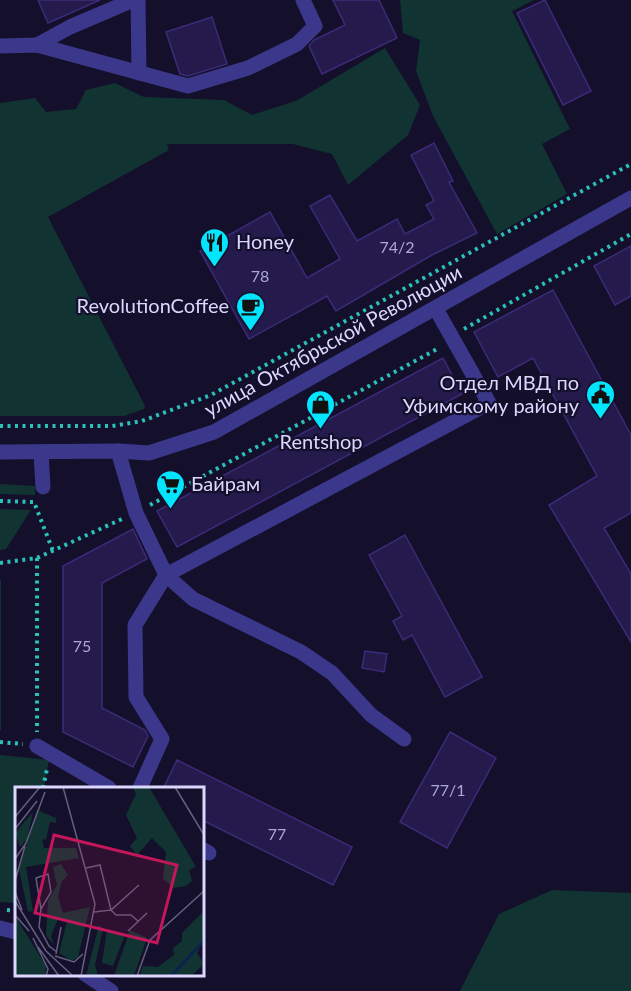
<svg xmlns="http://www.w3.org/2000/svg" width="631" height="991" font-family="Lato,sans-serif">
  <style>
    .green { fill: #113433 }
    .building { fill: #241a4b; stroke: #3b2b79; stroke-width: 1.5 }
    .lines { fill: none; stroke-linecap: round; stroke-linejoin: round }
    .path { stroke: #29c1b9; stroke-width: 4; stroke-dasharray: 3 4.5; stroke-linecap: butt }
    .minor { stroke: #3b388b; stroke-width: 15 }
    .labels { text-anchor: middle; stroke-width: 4.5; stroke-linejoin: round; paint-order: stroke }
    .number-label { font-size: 16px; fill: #aea8d2 }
    .poi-label { font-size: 20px; fill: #dcd7ff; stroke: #140f2a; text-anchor: start }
    .street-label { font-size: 20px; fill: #dcd7ff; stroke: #140f2a }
    .inset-river { fill: none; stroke: #0a224e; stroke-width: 3 }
    .inset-road { fill: none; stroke: #645f7f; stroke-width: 1.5 }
    .view { fill: #c2185b; fill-opacity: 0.15; stroke: #c2185b; stroke-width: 3 }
    .inset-edge { fill: none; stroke: #dcd7ff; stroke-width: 3 }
  </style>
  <rect width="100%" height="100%" fill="#140f2a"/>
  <!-- green -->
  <g class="green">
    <polygon points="400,0 534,0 512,11 570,129 542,144 567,194 497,234 433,116 416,71 420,40 403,33"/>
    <polygon points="385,48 420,105 408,135 348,185 332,154 293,144 167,144 169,150 48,217 145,406 144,409 124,416 0,416 0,103 35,98 46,112 76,109 86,90 115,83 144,97 224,100 252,115 296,101"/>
    <polygon points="0,484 35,486 35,495 0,494"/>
    <polygon points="0,509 31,510 6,549 0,550"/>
    <rect x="0" y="580" width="1" height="150"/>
    <polygon points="0,755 49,760 44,788 16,788 16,903 0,902"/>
    <polygon points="552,890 631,893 631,991 460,991 499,914"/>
  </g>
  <!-- building -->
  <g class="building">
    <polygon points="38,0 100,0 48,23"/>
    <polygon points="333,0 379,0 397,38 322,74 309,46 314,40 345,25"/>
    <polygon points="545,0 591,91 563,105 517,13"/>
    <polygon points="212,17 227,64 188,76 180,74 166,32"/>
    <polygon points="434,143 453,181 449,182 477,233 432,255 336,311 327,296 249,339 200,251 270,212 307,278 340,259 310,206 330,195 357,241 397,219 405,234 434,219 426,205 434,201 411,155"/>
    <polygon points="631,246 631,296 615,305 594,266"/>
    <polygon points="553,290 631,435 631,513 604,528 631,574 631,642 549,505 597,476 533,358 498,377 474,332"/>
    <polygon points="443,358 462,394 177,547 157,511"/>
    <polygon points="133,529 147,559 102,583 102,708 145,730 148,736 133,767 63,732 63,566"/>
    <polygon points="405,535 482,677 445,697 412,635 403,640 393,621 402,616 369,555"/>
    <polygon points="365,651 387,654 384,672 362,668"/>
    <polygon points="450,732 496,758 447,848 400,822"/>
    <polygon points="177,760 352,847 333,885 202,820 202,789 163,789"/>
  </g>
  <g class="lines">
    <!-- path -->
    <g class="path">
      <polyline points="464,329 631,234"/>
      <polyline points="0,426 112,426 142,421 211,395 631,164"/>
      <polyline points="0,501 34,502 53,551"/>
      <polyline points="150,505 439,348"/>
      <polyline points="37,558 37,732"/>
      <polyline points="0,563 37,558 122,519"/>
      <polyline points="0,742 23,744"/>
      <polyline points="43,788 47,769"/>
      <polyline points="7,910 16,911"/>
    </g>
    <!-- minor -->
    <g class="minor">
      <polyline points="138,0 139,73"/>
      <polyline points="37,45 70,27 133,0"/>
      <polyline points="0,46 37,45 188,86 248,68 297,44 315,26 303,0"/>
      <polyline points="118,451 136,513 166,575 135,625 136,697 162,739 140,788"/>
      <polyline points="0,452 118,451 149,453 214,432 631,198"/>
      <polyline points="41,453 43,487"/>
      <polyline points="404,739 371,715 332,673 301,652 193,599 166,575 489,403 436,309"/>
      <polyline points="37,746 109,788"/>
      <polyline points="202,849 209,853"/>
      <polyline points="0,928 16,932"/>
      <polyline points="85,974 111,991"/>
    </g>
  </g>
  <!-- icons -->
  <defs>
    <symbol id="restaurant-pin" viewBox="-11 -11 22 30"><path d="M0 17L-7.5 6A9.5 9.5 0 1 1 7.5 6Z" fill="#03e4ff" stroke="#140f2a"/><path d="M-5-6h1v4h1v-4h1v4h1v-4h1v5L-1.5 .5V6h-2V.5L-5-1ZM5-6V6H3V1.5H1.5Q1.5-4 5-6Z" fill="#111"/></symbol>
    <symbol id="cafe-pin" viewBox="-11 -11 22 30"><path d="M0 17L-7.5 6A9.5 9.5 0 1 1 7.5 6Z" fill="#03e4ff" stroke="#140f2a"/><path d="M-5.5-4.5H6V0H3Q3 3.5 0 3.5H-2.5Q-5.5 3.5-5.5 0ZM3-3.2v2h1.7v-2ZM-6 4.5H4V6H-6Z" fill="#111"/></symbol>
    <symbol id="civic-pin" viewBox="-11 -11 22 30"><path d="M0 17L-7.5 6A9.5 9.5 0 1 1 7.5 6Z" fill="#03e4ff" stroke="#140f2a"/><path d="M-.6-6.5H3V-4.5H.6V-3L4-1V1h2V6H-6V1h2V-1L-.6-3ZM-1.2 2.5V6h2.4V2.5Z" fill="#111"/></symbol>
    <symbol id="shop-pin" viewBox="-11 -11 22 30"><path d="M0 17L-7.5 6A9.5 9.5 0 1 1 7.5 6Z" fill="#03e4ff" stroke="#140f2a"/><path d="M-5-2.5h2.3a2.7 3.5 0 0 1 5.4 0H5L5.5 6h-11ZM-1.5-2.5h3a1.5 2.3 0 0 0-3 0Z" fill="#111"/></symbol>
    <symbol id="supermarket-pin" viewBox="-11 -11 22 30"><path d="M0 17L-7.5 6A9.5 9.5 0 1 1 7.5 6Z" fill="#03e4ff" stroke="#140f2a"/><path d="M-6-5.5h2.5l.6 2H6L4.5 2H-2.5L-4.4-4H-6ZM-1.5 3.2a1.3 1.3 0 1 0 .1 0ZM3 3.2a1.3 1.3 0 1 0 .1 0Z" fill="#111"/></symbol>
  </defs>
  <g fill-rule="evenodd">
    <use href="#restaurant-pin" x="198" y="226" width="33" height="45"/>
    <use href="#cafe-pin" x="234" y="290" width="33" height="45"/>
    <use href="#civic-pin" x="584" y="378" width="33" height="45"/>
    <use href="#shop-pin" x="304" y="388" width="33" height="45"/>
    <use href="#supermarket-pin" x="154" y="468" width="33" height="45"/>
  </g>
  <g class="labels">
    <!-- number labels -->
    <g class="number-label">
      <text x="397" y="253">74/2</text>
      <text x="260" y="282">78</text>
      <text x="82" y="652">75</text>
      <text x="448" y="796">77/1</text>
      <text x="277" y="840">77</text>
    </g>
    <!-- poi labels -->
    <g class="poi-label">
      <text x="236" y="249">Honey</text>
      <text x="229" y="313" text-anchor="end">RevolutionCoffee</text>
      <text x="579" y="390" text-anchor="end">Отдел МВД по<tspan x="579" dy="23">Уфимскому району</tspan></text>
      <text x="321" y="449" text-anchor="middle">Rentshop</text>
      <text x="191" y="491">Байрам</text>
    </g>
    <!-- street labels -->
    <g class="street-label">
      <text transform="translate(333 341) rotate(-29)" y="7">улица Октябрьской Революции</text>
    </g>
  </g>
  <!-- overview -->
  <g transform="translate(15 787)">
    <rect width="189" height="189" fill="#140f2a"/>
    <path d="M118,0H134L181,80L174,83L177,94L171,99L159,101L148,92L151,65L137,51L122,68L115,59L122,51L111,28L121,7ZM22,23L41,31V36L35,35L31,52L27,53L29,61H61L64,71L11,80L18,124L13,125L4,82ZM18,25L12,52L5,60L0,46ZM46,77L53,88L47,94L43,109L48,126L75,120L63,170L57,174L44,166L52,134L43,132L36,149L39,158L31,148L33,114L42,98L38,80ZM189,124V152L182,166L189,177L176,189H124L128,179L143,180L159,168L158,161L167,154V146ZM0,129L31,179L30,189H0ZM84,138L88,142L80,178L83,189H71ZM92,143L110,148L98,179L87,176ZM115,143L132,151L119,189H99Z" fill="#113433"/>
    <path class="inset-river" d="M156,189L189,154"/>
    <path class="inset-road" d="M48,0L80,117L66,189M160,0L189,48M0,30L25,0M0,42L22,14M0,72L11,56L30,5M71,81L85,78L96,123L124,98M0,94L10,59M0,105L7,123M0,114L31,164L58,189M26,122L21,91L33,87L36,105L26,122L24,140L34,159L42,165M79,125L96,123L101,128H116L123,134M0,128L14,144M113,144L132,126M18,151L33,182L31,189M23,160L44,189M41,167L46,140M40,169L59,175L68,167M122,189L135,153L189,104"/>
    <path class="view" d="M39,48L162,78L142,156L20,126Z"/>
    <rect width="189" height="189" class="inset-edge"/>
  </g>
</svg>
